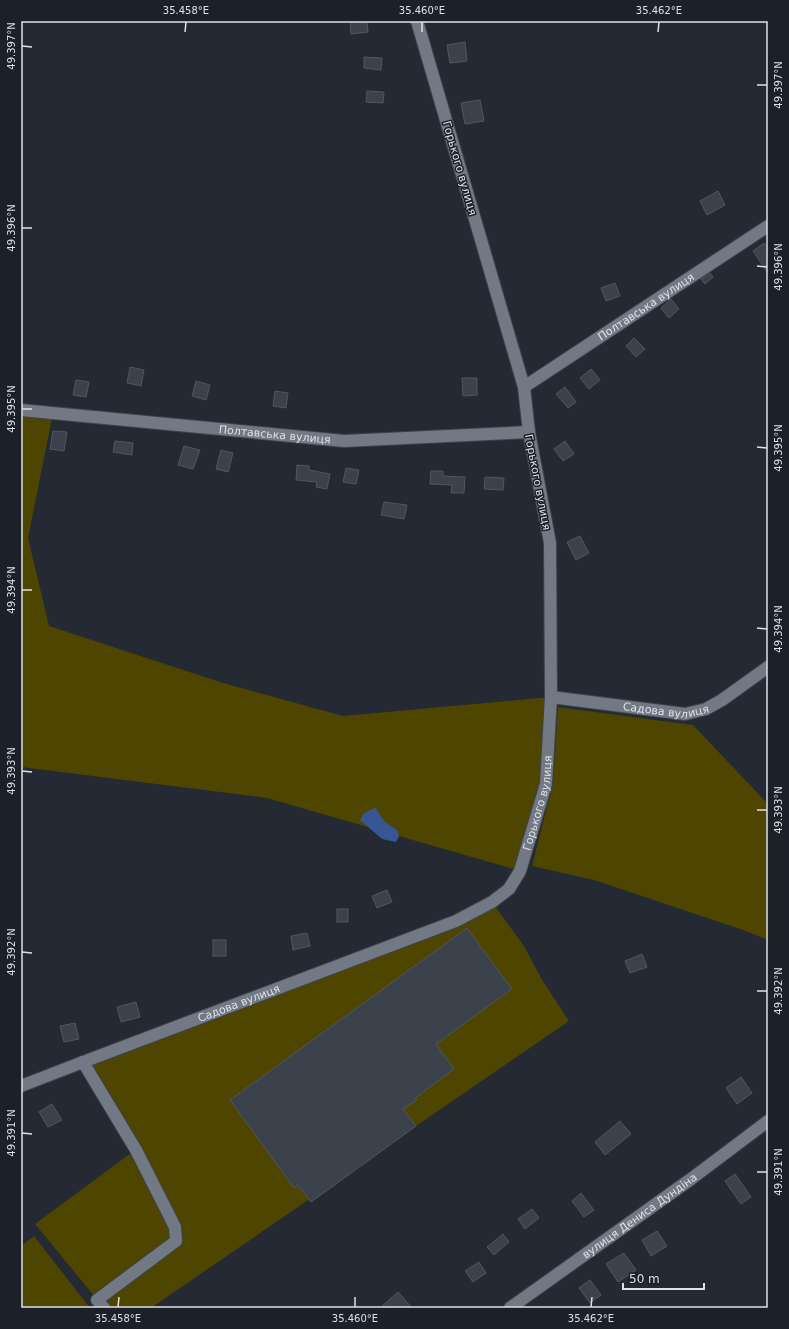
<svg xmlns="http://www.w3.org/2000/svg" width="789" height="1329" font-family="'DejaVu Sans',sans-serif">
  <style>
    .green { fill: #4d4500 }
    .water { fill: #385694 }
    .building { fill: #3c424c; stroke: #515661 }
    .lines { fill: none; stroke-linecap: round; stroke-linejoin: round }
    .minor-casing { stroke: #3f444b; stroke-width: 14 }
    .minor { stroke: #727884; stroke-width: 12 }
    .ticks { fill: none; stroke: #dde1e7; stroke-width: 1.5 }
    .labels { text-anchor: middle; stroke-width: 3; stroke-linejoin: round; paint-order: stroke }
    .street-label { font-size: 11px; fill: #dde1e7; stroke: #1b2029 }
    .neatline { fill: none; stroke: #dde1e7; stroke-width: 1.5 }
    .ticks-label { font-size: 10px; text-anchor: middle; fill: #dde1e7 }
  </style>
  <rect width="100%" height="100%" fill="#242933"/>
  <!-- green -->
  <g class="green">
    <polygon points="21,410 53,413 28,538 49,626 223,683 343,716 551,697 546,784 520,871 267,798 21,767"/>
    <polygon points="558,707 693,725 768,804 768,940 743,930 594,880 532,866 553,783"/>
    <polygon points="492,902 524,946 541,978 569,1021 151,1308 104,1308 35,1224 135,1150 83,1062"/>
    <polygon points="34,1236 90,1308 21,1308 21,1246"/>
  </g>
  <!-- water -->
  <polygon class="water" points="376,807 377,811 385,822 397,830 399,836 396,842 382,839 360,820 363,814"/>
  <!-- building -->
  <g class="building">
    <polygon points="350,21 367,21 368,32 351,34"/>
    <polygon points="465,42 467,61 450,63 447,45"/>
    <polygon points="364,57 382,58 381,70 364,68"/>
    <polygon points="367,91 384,92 383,103 366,102"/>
    <polygon points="480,100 484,121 465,124 461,103"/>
    <polygon points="718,191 725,205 707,215 700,201"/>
    <polygon points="764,243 768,249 768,273 753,251"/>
    <polygon points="710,273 713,277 705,284 701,279"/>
    <polygon points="615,283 620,296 606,301 601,288"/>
    <polygon points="671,299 679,309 669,318 661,308"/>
    <polygon points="634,338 645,349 636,357 626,346"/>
    <polygon points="130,367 144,370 141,386 127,383"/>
    <polygon points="591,369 600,380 589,389 580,378"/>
    <polygon points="462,378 477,378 477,395 463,396"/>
    <polygon points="76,380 89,382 86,397 73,395"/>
    <polygon points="196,381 210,385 206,400 192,396"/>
    <polygon points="565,387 576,402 568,408 556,394"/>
    <polygon points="275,391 288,393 286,408 273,406"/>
    <polygon points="53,431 67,432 64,451 50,449"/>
    <polygon points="115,441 133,443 132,455 113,452"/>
    <polygon points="565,441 574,454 563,461 554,449"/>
    <polygon points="184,446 200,450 193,469 178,465"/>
    <polygon points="221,450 233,453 228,472 216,469"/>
    <polygon points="297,465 309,466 309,470 330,474 327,489 316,487 317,482 296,480"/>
    <polygon points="346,468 359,470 356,484 343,482"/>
    <polygon points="431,471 443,471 443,476 465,477 464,493 451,493 452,485 430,484"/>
    <polygon points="485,477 504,478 503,490 484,489"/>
    <polygon points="384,502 407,505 404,519 381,515"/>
    <polygon points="580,536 589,553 576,560 567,542"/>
    <polygon points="387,890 392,902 377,908 372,896"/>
    <rect x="337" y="909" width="11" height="13"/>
    <polygon points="467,928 512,989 436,1044 454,1069 415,1098 417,1100 403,1109 416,1126 311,1202 298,1185 294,1188 230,1100"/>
    <polygon points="307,933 310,946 293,950 291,936"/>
    <rect x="213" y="940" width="13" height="16"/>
    <polygon points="642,954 647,967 630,973 625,961"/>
    <polygon points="136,1002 140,1017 121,1022 117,1007"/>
    <polygon points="75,1023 79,1039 64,1042 60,1026"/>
    <polygon points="741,1077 752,1093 737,1104 726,1088"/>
    <polygon points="52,1104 62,1120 48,1127 39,1112"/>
    <polygon points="620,1121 631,1134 605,1155 595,1142"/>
    <polygon points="735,1174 751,1197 741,1204 725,1181"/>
    <polygon points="581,1193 594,1210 584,1217 572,1201"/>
    <polygon points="532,1209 539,1218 525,1229 518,1219"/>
    <polygon points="657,1231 667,1246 651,1256 642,1240"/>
    <polygon points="503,1234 509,1242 494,1255 487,1247"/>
    <polygon points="624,1253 636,1270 618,1282 606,1264"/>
    <polygon points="479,1262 486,1273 473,1282 465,1271"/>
    <polygon points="590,1280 601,1295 590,1303 579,1288"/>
    <polygon points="398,1292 412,1308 380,1308"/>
  </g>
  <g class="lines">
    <defs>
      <g id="minor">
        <path id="s1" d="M524,387L768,226"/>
        <path id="s2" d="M21,410L344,441L529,432"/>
        <path id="s3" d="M551,697L685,714L706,709L722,700L768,667"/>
        <polyline points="83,1062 136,1150 175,1227 176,1241 97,1300 104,1308"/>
        <path id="s4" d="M21,1086L83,1062L456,921L492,902L509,889L520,871L546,784L551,697L550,543L529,432L524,387L417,21"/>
        <path id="s5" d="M510,1308L691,1179L768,1121"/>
      </g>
    </defs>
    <!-- minor casing -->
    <use href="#minor" class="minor-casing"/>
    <!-- minor -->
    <use href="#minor" class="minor"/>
  </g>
  <!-- ticks -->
  <path class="ticks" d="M185,32L186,22M422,32V22M658,32L659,22M22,46L32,47M757,85H767M22,228H32M757,266L767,267M22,409H32M757,447L767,448M22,590H32M757,628L767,629M22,771L32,772M757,810H767M22,952L32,953M757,991H767M22,1133L32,1134M757,1172H767M118,1307L119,1297M355,1307V1297M591,1307L592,1297"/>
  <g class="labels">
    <!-- street labels -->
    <g class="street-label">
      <text transform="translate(460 168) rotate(74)" y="4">Горького вулиця</text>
      <text dy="4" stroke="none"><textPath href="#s1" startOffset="146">Полтавська вулиця</textPath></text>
      <text dy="4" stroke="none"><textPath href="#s2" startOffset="255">Полтавська вулиця</textPath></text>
      <text transform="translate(538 482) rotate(79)" y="4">Горького вулиця</text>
      <text dy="4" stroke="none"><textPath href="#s3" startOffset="116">Садова вулиця</textPath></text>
      <text dy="4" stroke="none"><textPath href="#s4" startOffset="619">Горького вулиця</textPath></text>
      <text dy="4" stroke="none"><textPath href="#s4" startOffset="233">Садова вулиця</textPath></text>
      <text dy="4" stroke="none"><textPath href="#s5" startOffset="159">вулиця Дениса Дундіна</textPath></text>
    </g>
  </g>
  <!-- border -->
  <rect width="789" height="1329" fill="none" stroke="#1b2029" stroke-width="44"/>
  <!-- scale -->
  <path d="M623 1283v6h81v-6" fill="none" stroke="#dde1e7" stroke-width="2"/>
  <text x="629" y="1283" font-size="12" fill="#dde1e7" stroke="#1b2029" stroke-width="3" paint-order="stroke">50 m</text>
  <rect x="22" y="22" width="745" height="1285" class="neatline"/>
  <g class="ticks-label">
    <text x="186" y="14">35.458°E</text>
    <text x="422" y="14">35.460°E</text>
    <text x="659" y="14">35.462°E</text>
    <text transform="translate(11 46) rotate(-90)" y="4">49.397°N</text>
    <text transform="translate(778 85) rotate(-90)" y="4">49.397°N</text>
    <text transform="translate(11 228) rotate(-90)" y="4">49.396°N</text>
    <text transform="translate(778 267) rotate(-90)" y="4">49.396°N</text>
    <text transform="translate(11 409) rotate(-90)" y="4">49.395°N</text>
    <text transform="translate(778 448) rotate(-90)" y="4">49.395°N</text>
    <text transform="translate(11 590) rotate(-90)" y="4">49.394°N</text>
    <text transform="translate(778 629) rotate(-90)" y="4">49.394°N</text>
    <text transform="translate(11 771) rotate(-90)" y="4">49.393°N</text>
    <text transform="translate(778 810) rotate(-90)" y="4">49.393°N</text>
    <text transform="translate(11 952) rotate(-90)" y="4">49.392°N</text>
    <text transform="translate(778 991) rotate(-90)" y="4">49.392°N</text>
    <text transform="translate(11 1133) rotate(-90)" y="4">49.391°N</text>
    <text transform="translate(778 1172) rotate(-90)" y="4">49.391°N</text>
    <text x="118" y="1322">35.458°E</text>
    <text x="355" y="1322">35.460°E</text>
    <text x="591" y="1322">35.462°E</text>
  </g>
</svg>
